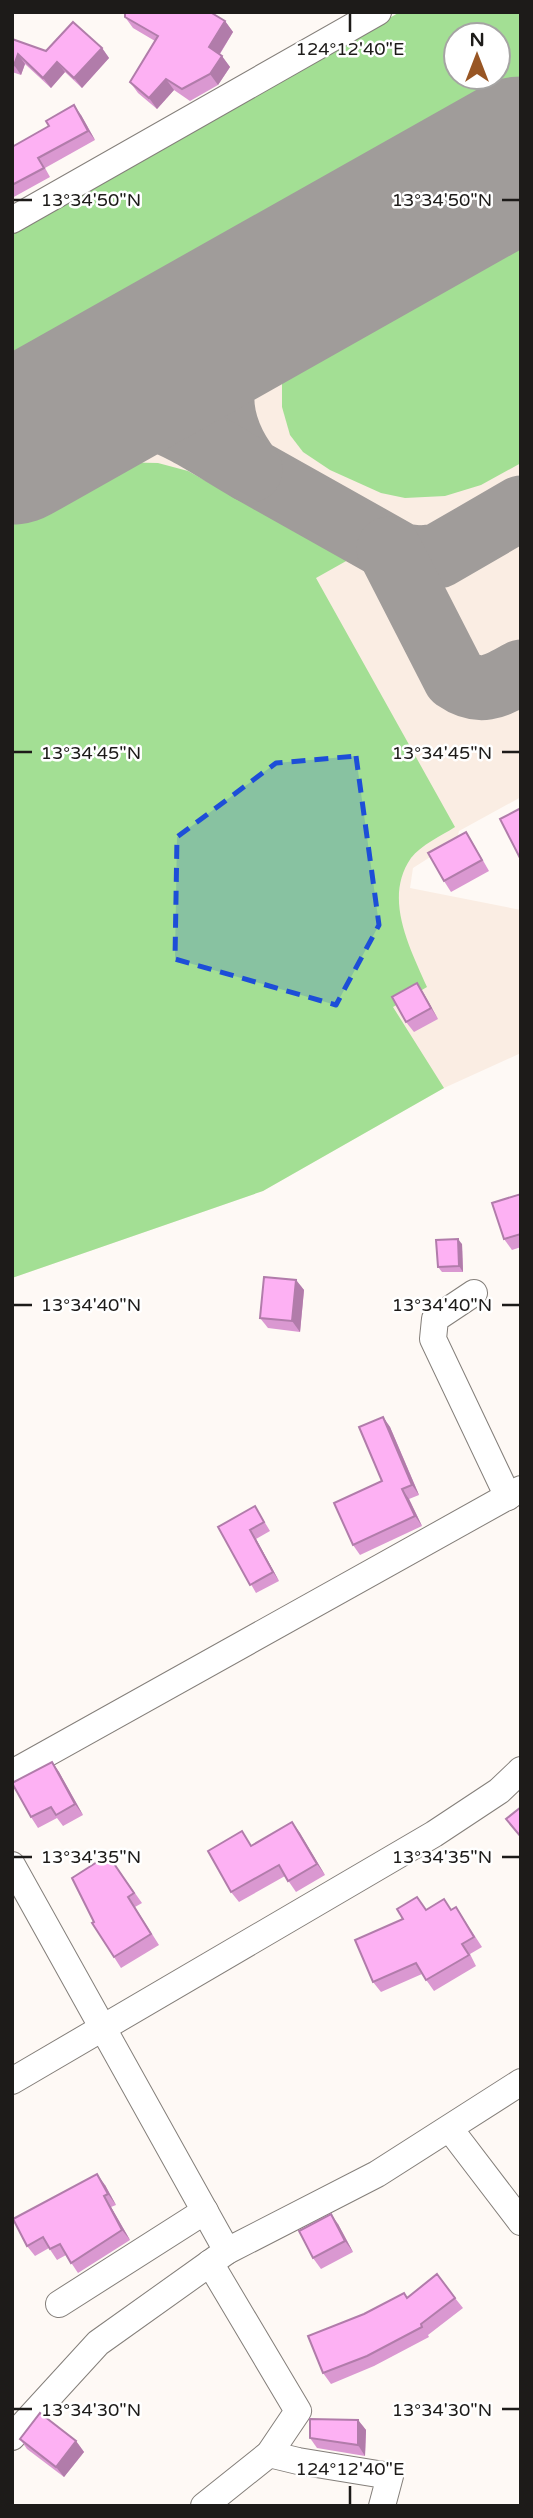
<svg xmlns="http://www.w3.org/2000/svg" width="533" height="2518" font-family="'Varela Round',sans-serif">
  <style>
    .built { fill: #faede3; fill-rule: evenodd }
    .green { fill: #a3df94; fill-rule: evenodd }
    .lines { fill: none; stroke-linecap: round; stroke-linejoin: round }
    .taxiway { stroke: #a09c9a; stroke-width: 65 }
    .runway { stroke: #a09c9a; stroke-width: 161 }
    .minor-casing { stroke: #847f7a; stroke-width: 28 }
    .minor { stroke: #fff; stroke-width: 26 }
    .wall { fill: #da98d1 }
    .shaded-wall { fill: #b17caa }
    .building { fill: #fdb1f3; stroke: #b17caa; stroke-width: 2 }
    .marked { fill: #1d4ed8; fill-opacity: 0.2; stroke: #1d4ed8; stroke-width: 5; stroke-dasharray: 14 9; stroke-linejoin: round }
    .ticks { fill: none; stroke: #1d1b19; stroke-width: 2.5 }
    .ticks-label { font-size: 18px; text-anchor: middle; fill: #1d1b19; stroke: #fff; stroke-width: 5; stroke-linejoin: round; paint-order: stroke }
  </style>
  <rect width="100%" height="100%" fill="#fef9f5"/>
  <!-- built -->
  <path class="built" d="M400,12H521V797L459,831L457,840L413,868L410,888L521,910V1053L444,1088L263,1191L12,1278V232ZM456,35H498V77H456Z"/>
  <!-- green -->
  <g class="green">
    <path d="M400,12H521V102L12,386V232ZM456,35H498V77H456Z"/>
    <polygon points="521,217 521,463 481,485 445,496 405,498 381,493 330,470 303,452 290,435 282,407 282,381 312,332"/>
    <path d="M109,462L158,463L188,471L348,560L316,578L455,827C441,836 421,845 411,858C383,898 410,948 427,987L393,1007L444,1088L263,1191L12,1278V505L69,474Z"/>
  </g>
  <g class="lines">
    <!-- taxiway -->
    <g class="taxiway">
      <path d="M247,311C220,370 206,414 250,470L403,556L420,558L438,556L521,508"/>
      <path d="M65,414C142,395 186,433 250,470"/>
      <path d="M389,549L455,678C481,696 496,686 521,672"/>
    </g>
    <!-- runway -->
    <polyline class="runway" points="12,444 521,157"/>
    <defs>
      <g id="minor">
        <polyline points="12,220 378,12"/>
        <polyline points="474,1293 435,1319 433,1339 508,1497"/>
        <polyline points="12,1773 521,1489"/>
        <polyline points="12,1865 227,2251"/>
        <polyline points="12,2081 434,1834 499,1791 521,1770"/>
        <polyline points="450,2129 521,2222"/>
        <polyline points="59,2304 205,2211"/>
        <polyline points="12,2437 98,2343 227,2251 377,2174 521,2082"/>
        <polyline points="269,2454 298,2461 390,2476 382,2506"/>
        <polyline points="204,2506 269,2454 298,2411 210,2263"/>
      </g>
    </defs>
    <!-- minor casing -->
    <use href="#minor" class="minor-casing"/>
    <!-- minor -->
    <use href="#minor" class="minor"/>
  </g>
  <!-- wall -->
  <g class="wall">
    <polygon points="212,13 225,21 233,32 220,54 230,67 218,85 190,101 174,90 157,109 138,93 130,82 155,41 133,28 125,17"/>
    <polygon points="12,39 46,51 102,48 109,58 82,88 65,72 51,88 25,64 21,75 12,72"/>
    <polygon points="81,115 95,140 45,168 50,177 12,198 12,147"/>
    <polygon points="466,832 473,843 489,871 451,892 444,881"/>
    <polygon points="417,983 424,994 438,1019 414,1032 406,1022"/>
    <polygon points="521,1194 521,1247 512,1250 504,1239"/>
    <polygon points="462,1244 463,1272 442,1272 438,1267"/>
    <polygon points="296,1280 304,1290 300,1332 268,1328 260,1318"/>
    <polygon points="383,1417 390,1427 419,1495 409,1499 422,1526 360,1555 353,1545 382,1481"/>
    <polygon points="255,1506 270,1531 256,1539 279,1581 256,1593 218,1527"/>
    <polygon points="52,1762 59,1772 83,1815 63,1826 57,1818 38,1828 31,1817"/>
    <polygon points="292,1822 325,1875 296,1892 285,1876 239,1902 231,1892"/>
    <polygon points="108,1855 142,1903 135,1907 159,1945 121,1968 114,1957 94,1922"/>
    <polygon points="456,1907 482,1947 470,1954 476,1966 434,1991 422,1974 381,1992 373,1982 426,1910 452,1910"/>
    <polygon points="105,2185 116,2205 111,2207 130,2240 78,2273 66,2255 57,2260 49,2248 35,2256 27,2246"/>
    <polygon points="338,2224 353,2252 321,2269 313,2258"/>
    <polygon points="407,2297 455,2298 463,2308 428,2335 429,2337 374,2366 331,2384 323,2373"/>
    <polygon points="358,2420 366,2430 365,2456 317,2448 310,2438"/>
    <polygon points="20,2439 76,2441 84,2452 64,2477 27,2449"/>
  </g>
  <!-- shaded-wall -->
  <g class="shaded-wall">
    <polygon points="225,21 233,32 217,58 209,47"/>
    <polygon points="102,48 109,58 82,88 74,78"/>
    <polygon points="18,54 25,64 21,75 14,65"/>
    <polygon points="222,56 230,67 218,85 210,74"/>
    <polygon points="57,62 65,72 51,88 43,78"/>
    <polygon points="166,79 174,90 157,109 149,98"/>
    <polygon points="74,105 81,115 95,140 88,131"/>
    <polygon points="417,983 424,994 438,1019 431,1008"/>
    <polygon points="458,1239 462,1244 463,1272 459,1266"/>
    <polygon points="296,1280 304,1290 300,1332 292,1321"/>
    <polygon points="383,1417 390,1427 419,1495 412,1485"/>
    <polygon points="402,1489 409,1499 422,1526 415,1516"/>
    <polygon points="250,1530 256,1539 279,1581 273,1572"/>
    <polygon points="52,1762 59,1772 83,1815 75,1804"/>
    <polygon points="292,1822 300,1833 325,1875 317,1864"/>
    <polygon points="97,2174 105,2185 116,2205 108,2194"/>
    <polygon points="104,2196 111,2207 130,2240 122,2230"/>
    <polygon points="331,2214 338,2224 353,2252 345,2241"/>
    <polygon points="358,2420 366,2430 365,2456 358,2445"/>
    <polygon points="76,2441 84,2452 64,2477 56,2467"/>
  </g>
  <!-- building -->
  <g class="building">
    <polygon points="125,12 210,12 225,21 209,47 222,56 210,74 182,89 166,79 149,98 130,82 158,36 125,17"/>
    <polygon points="73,22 102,48 74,78 57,62 43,78 18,54 14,65 12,64 12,39 46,51"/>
    <polygon points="74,105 88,131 38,158 44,168 12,185 12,147 49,126 46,121"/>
    <polygon points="521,808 521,858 520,858 500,819"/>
    <polygon points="466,832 482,860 444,881 428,853"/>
    <polygon points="417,983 431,1008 406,1022 392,997"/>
    <polygon points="521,1194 521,1234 504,1239 492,1203"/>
    <polygon points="458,1239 459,1266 438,1267 436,1240"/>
    <polygon points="264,1277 296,1280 292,1321 260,1318"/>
    <polygon points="383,1417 412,1485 402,1489 415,1516 353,1545 334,1503 382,1481 359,1427"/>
    <polygon points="255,1506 264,1522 250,1530 273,1572 250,1585 218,1527"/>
    <polygon points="52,1762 75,1804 56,1815 51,1807 31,1817 12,1783"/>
    <polygon points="521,1807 521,1837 506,1819"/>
    <polygon points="292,1822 317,1864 288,1881 279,1865 231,1892 208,1851 242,1831 251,1846"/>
    <polygon points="108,1855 134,1893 128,1897 151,1934 114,1957 92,1923 94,1922 72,1878"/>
    <polygon points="417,1897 426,1910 444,1899 451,1910 456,1907 474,1937 462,1944 469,1955 426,1980 416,1963 373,1982 355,1940 403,1919 397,1909"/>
    <polygon points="97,2174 108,2194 104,2196 122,2230 71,2263 60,2244 50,2249 43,2237 27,2246 13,2219"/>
    <polygon points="331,2214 345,2241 313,2258 299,2231"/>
    <polygon points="437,2274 455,2298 421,2324 422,2327 367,2356 323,2373 308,2336 364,2314 404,2293 407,2298"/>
    <polygon points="40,2413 76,2441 56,2467 20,2439"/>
    <polygon points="310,2419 358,2420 358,2445 310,2438"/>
  </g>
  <!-- marked area -->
  <path class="marked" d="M356,756L379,925L336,1005L175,959L177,837L276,763Z"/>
  <!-- ticks -->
  <path class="ticks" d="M350,14V32M14,200H32M502,200H519M14,752H32M502,752H519M14,1305H32M502,1305H519M14,1857H32M502,1857H519M14,2409H32M502,2409H519M350,2486V2504"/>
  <g class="ticks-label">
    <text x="350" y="55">124°12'40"E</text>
    <text x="91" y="206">13°34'50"N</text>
    <text x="442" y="206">13°34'50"N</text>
    <text x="91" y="759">13°34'45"N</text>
    <text x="442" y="759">13°34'45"N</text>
    <text x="91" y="1311">13°34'40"N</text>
    <text x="442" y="1311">13°34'40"N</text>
    <text x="91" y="1863">13°34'35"N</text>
    <text x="442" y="1863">13°34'35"N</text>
    <text x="91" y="2416">13°34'30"N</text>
    <text x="442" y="2416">13°34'30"N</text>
    <text x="350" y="2475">124°12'40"E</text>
  </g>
  <!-- border -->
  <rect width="533" height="2518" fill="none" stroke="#1d1b19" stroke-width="28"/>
  <!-- north arrow -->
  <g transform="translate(477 56)"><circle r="33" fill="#ffffff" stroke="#a5a4a3" stroke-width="2"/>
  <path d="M0-5L12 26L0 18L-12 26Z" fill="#985624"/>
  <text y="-10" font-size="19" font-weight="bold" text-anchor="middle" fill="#1d1b19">N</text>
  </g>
</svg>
